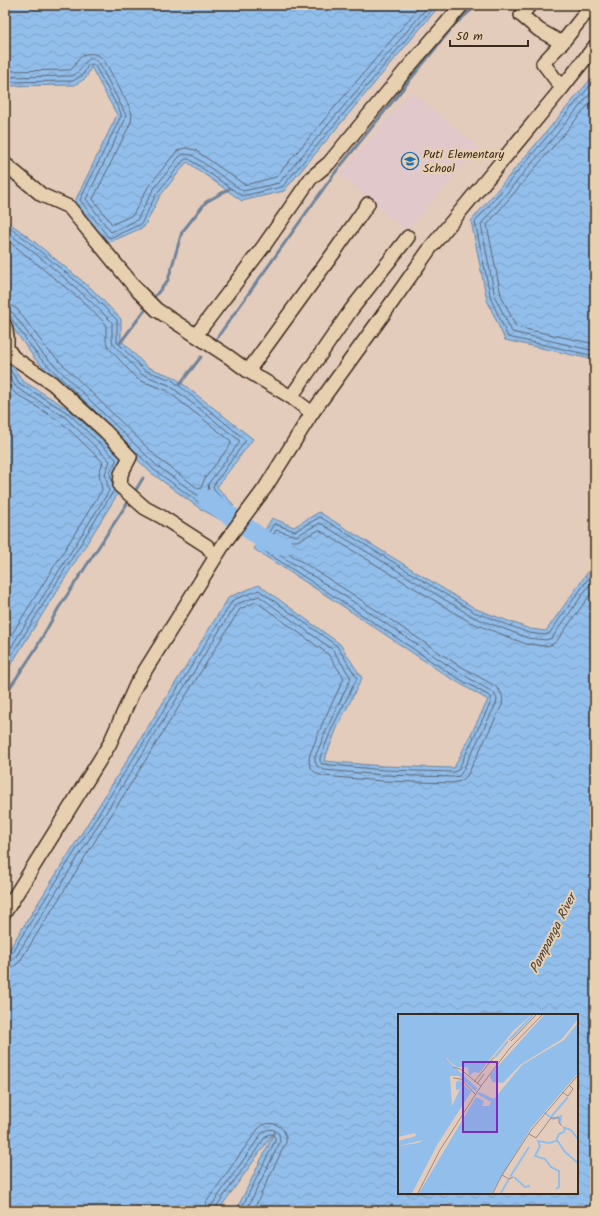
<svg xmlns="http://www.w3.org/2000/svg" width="600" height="1216" font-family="Kalam,sans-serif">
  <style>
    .built { fill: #e0c8cb }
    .water { fill: url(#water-waves); stroke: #6f8399; fill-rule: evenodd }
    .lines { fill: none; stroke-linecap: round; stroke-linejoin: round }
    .shore { stroke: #5d6570; stroke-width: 1 }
    .stream { stroke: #6f8399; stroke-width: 3 }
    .river { stroke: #91beeb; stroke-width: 19 }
    .minor-casing { stroke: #3b2a1e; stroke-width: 16 }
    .minor { stroke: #e7d0b0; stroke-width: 13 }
    .labels { text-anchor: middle; stroke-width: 4; stroke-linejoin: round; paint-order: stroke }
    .poi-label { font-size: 12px; fill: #3b2a1e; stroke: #e7d0b0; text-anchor: start }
    .water-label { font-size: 13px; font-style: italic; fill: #48403d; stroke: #e7d0b0 }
    .inset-river { fill: none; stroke: #91beeb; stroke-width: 2 }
    .inset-road { fill: none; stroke: #a08b7d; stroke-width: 1 }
    .view { fill: #7b2cbf; fill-opacity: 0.15; stroke: #7b2cbf; stroke-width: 2 }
    .inset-edge { fill: none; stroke: #3b2a1e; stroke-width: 2 }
  </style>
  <defs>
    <pattern id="water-waves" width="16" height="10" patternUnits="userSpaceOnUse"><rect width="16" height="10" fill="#91beeb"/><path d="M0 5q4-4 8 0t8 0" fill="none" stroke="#7ea3c9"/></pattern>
  </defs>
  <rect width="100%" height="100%" fill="#e4ccbc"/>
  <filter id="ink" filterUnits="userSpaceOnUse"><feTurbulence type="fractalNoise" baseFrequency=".025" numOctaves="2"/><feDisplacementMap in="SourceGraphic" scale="8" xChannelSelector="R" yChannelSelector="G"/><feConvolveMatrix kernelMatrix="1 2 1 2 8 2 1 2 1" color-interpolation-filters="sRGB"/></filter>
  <g filter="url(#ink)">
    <!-- built -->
    <polygon class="built" points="411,91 479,148 406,231 340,174"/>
    <!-- water -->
    <g class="water">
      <polygon points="5,5 440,5 284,191 242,201 187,162 160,196 144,227 108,243 75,201 117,115 91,67 86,78 75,85 5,86"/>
      <polygon points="595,74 595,360 505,340 487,300 471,221"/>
      <polygon points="5,220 26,235 92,289 121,319 121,340 147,367 174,377 253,439 217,487 234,505 221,520 199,508 150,472 35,359 5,317"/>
      <polygon points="5,356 23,381 70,410 122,459 114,474 119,492 5,674"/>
      <path d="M319,512L476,609L530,629L546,631L595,562V1211H236L275,1131L218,1211H5V956L229,597L259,585L340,644L362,678L337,728L324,761L383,766L454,768L488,700L447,676L344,607L254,549L272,518L294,527ZM399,1015H577V1193H399Z"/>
    </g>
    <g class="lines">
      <!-- shore -->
      <g class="shore">
        <path d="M5,71L70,70C75,67 75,64 78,60C85,51 97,52 104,60L130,108L132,115L131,122L93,199L111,223L113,224L133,215L148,187L176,152L181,149L186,148L195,150L245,185L276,177L421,5"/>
        <path d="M5,77L72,76C75,74 78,73 80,70C85,63 88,53 99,63L126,115L125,120L86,199L110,231L111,232L137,220L153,190L179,157L184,154L192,155L243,191L279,183L429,5"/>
        <polyline points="595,80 475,222 491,299 508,337 595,356"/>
        <polyline points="5,82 73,81 83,75 88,65 92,64 95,66 121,113 121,116 80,200 108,237 110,238 141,224 157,193 183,161 186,159 189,159 242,196 282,187 435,5"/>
        <polyline points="595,88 481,224 495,297 512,332 595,351"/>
        <polyline points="595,97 487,225 501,295 516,327 595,344"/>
        <polyline points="5,225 24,238 89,292 117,320 117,342 144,370 172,380 246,440 213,486 214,490 228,505 220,515 201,504 153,469 128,444"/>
        <path d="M5,231C43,258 79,289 112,322V339L113,344L141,374L169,385L239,440V443L208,484L209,492L221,505L220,508H218L204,500L156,465L42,353L13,313L9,311H5"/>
        <polyline points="5,238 81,300 106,324 106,341 108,347 136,378 141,381 166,390 231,441 231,444 205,478 201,488 199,489 160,460 47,349 17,309 12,306 5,305"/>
        <polyline points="5,316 10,317 38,356 98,414"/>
        <polyline points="5,363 20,384 68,413 116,459 116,461 110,473 113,485"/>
        <polyline points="5,372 17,388 65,417 110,461 105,474 109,491 5,657"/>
        <polyline points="5,382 15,393 61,422 103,462 99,473 102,490 5,645"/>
        <polyline points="5,666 114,490"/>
        <polyline points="5,957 8,957 10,955 233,600 259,590 337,646 357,678 333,726 320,758 320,761 322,764 383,770 454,772 458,770 491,702 491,697 449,673 346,604 261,549 260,546 274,524 295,531 320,517 474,612 529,633 545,635 549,634 595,569"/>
        <polyline points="5,962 11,961 15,958 236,604 259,596 333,650 351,678 329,724 315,757 315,761 317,766 320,768 324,770 383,775 454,777 459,776 462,772 496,704 497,699 494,693 452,668 349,599 267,547 267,545 276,530 292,535 296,536 320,523 473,617 528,638 546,640 552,638 595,577"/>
        <path d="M5,968L13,967L20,961L240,609L256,602L258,603L328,654L344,678L323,722L310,754C307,765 312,773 323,776L382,781L453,783L461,781L467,776L502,705C504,697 501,691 495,686L455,663L352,594L276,545L275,543L278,537L290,541H297L319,530L470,622L526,644L546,646L551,645L556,642L595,588"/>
        <path d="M204,1211L207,1201L258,1129C269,1117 288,1126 286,1142L253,1211"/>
        <path d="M210,1211L212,1205L262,1133C268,1128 274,1128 279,1134L280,1142L246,1211"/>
        <polyline points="215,1211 216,1207 266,1136 269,1134 272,1134 275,1137 275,1141 240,1211"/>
      </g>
      <!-- stream -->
      <g class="stream">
        <polyline points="152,300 168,280 182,232 206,202 229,189"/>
        <polyline points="214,342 334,174 455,24 477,5"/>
        <polyline points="120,343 148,306"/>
        <polyline points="179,385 201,357"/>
        <polyline points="134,493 143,478"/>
        <polyline points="5,695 35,650 58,609 130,499"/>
      </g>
      <!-- river -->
      <polyline class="river" points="207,499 268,543 283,546"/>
      <defs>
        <g id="minor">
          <polyline points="530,5 521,15 539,30 562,43"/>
          <polyline points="562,88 543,63 562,43 592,5"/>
          <polyline points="5,164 42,195 69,207 138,291 157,310 229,357 248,371 291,397 312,413"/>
          <polyline points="5,326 7,336 7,348 13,357 32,370 52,383 105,431 130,457 121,474 120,486 145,508 162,517 207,546 215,557"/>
          <polyline points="196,335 263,247 311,178 329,163 405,71 462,5"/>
          <polyline points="248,371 335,251 368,204"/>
          <polyline points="291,397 351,310 408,237"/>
          <polyline points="5,912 109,745 136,685 225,542 265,488 312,413 383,315 431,247 562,88 595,46"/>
        </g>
      </defs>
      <!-- minor casing -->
      <use href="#minor" class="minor-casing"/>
      <!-- minor -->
      <use href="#minor" class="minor"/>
    </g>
  </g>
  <!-- icons -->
  <defs>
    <symbol id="school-ring" viewBox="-11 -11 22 22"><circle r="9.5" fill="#e7d0b0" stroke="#1f6fb2" stroke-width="1.5"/><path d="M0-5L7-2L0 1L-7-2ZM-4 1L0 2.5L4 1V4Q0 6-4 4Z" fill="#1f6fb2"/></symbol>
  </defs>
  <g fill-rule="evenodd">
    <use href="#school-ring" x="400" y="151" width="20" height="20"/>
  </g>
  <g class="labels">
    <!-- poi labels -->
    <g class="poi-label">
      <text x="423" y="158">Puti Elementary<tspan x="423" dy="14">School</tspan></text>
    </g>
    <!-- water labels -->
    <g class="water-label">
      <text transform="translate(552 933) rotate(-63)" y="5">Pampanga River</text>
    </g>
  </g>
  <!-- overview -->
  <g transform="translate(398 1014)">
    <rect width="180" height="180" fill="#e4ccbc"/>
    <path d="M0,1H133L115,17L81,59L76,58L71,62L70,53H59L52,48L49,44L51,41L47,44L79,74L78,78L61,62H52L54,92L62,75L58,76V68L62,66L72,77L39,128L13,179H0V132L20,129L25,126L0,132V127L18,122L17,119L0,123ZM146,1H180V5L164,25L122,51L105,69L94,68L92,61ZM180,9V59L133,114L94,179H46L48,176L45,179H21L78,83L86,87L84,92H91L93,88L79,80L81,78L96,85L124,51L166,26Z" fill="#91beeb"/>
    <path class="inset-river" d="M31,13L38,26M111,26L135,1M49,38L51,41L47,44L51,49M97,43L110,27M143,96L155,105L163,102L162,110M153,103L170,83M165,113L173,116L180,125M159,126L167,138L180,149M112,163L131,133M116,163L127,173L132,172M158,175L161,173V157L153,153L147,145L137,142L142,132L140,127L151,129L158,127L161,120L166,118L167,114M13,179L38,131L73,76M103,179L111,165"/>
    <path class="inset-road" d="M113,27L138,1M55,53L62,55L83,72M55,64L63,65L77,80M76,68L96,43M79,70L86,60M164,78L170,82L175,75L171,71M131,120L138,124L153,104H161V109L164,112M104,161L111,165L115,163M20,179L42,136L83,72L112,34L144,1M95,179L104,161L134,115L180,61"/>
    <path class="view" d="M65,48H99V118H65Z"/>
    <rect width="180" height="180" class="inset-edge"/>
  </g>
  <!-- margin -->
  <rect width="600" height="1216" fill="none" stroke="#e7d0b0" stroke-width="20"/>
  <rect x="10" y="10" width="580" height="1196" fill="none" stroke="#3b2a1e" stroke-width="1.5" filter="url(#ink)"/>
  <!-- scale -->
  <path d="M450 40v6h78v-6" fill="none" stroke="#3b2a1e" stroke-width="2"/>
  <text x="456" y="40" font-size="12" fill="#3b2a1e" stroke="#e7d0b0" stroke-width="3" paint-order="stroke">50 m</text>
</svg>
